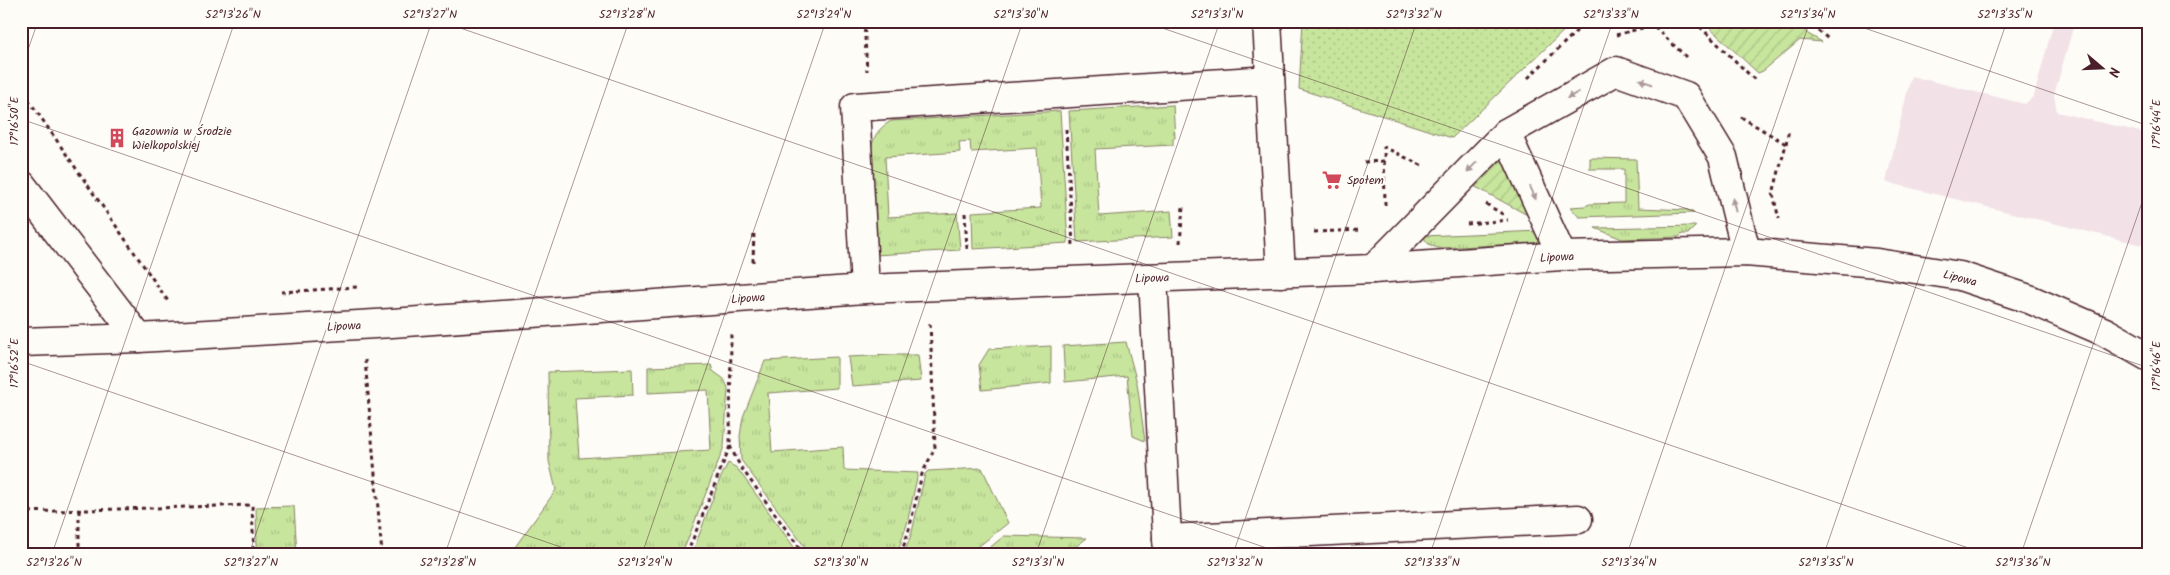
<svg xmlns="http://www.w3.org/2000/svg" width="2170" height="575" font-family="Kalam,sans-serif">
  <style>
    .built { fill: #f2e2e8 }
    .grass { fill: url(#grass-tufts); stroke: #888264 }
    .park { fill: url(#park-dots); stroke: #888264 }
    .garden { fill: url(#garden-furrows); stroke: #888264 }
    .lines { fill: none; stroke-linecap: round; stroke-linejoin: round }
    .minor-casing { stroke: #4a1f2b; stroke-width: 31 }
    .path { stroke: #4a1f2b; stroke-width: 3; stroke-dasharray: 4 4; stroke-linecap: butt }
    .minor { stroke: #fdfcf7; stroke-width: 28 }
    .oneway { fill: #ac999b }
    .ticks { fill: none; stroke: #4a1f2b; stroke-width: 1; stroke-opacity: 0.45 }
    .labels { text-anchor: middle; stroke-width: 4; stroke-linejoin: round; paint-order: stroke }
    .poi-label { font-size: 12px; fill: #4a1f2b; stroke: #fdfcf7; text-anchor: start }
    .street-label { font-size: 12px; fill: #4a1f2b; stroke: #fdfcf7 }
    .neatline { fill: none; stroke: #4a1f2b; stroke-width: 2 }
    .ticks-label { font-size: 12px; text-anchor: middle; fill: #4a1f2b }
  </style>
  <defs>
    <pattern id="grass-tufts" width="24" height="20" patternUnits="userSpaceOnUse" patternTransform="scale(1.25)"><rect width="24" height="20" fill="#c7e59d"/><path d="M3 7l-1-3M5 7V3M7 7l1-3M15 17l-1-3M17 17v-4M19 17l1-3" fill="none" stroke="#acc487"/></pattern>
    <pattern id="park-dots" width="8" height="8" patternUnits="userSpaceOnUse" patternTransform="scale(1.25)"><rect width="8" height="8" fill="#c7e59d"/><path d="M2 2h.1M6 6h.1" fill="none" stroke="#acc487" stroke-width="1.8" stroke-linecap="round"/></pattern>
    <pattern id="garden-furrows" width="10" height="10" patternUnits="userSpaceOnUse" patternTransform="scale(1.25)"><rect width="10" height="10" fill="#c7e59d"/><path d="M-1 1l2-2M0 10L10 0M9 11l2-2" fill="none" stroke="#acc487"/></pattern>
  </defs>
  <rect width="100%" height="100%" fill="#fdfcf7"/>
  <filter id="ink" filterUnits="userSpaceOnUse"><feTurbulence type="fractalNoise" baseFrequency=".02" numOctaves="2"/><feDisplacementMap in="SourceGraphic" scale="10" xChannelSelector="R" yChannelSelector="G"/><feConvolveMatrix kernelMatrix="1 2 1 2 8 2 1 2 1" color-interpolation-filters="sRGB"/></filter>
  <g filter="url(#ink)">
    <!-- built -->
    <polygon class="built" points="2054,21 2075,21 2054,95 2057,112 2149,134 2149,216 2142,245 1886,182 1911,76 2025,104 2034,96"/>
    <!-- grass -->
    <g class="grass">
      <polygon points="1173,105 1175,138 1173,138 1173,145 1095,149 1099,216 1171,211 1173,237 1077,242 1069,111"/>
      <path d="M1060,111L1068,243L973,249L972,212L1041,208L1037,148L971,152L970,141L959,142L960,152L885,157L888,217L957,213L960,250L875,255L871,149C874,135 879,128 891,121Z"/>
      <polygon points="1590,158 1636,159 1638,208 1688,210 1694,213 1579,217 1570,207 1585,206 1590,204 1624,203 1624,169 1590,169"/>
      <polygon points="1696,226 1688,234 1682,234 1679,237 1622,239 1595,228"/>
      <path d="M1540,231L1543,238L1538,243L1438,248C1431,246 1425,243 1424,236Z"/>
      <polygon points="1126,342 1137,383 1145,441 1133,436 1127,376 1065,382 1063,346"/>
      <polygon points="1051,346 1051,383 982,390 979,365 989,349"/>
      <polygon points="892,355 918,355 921,381 852,386 848,357"/>
      <polygon points="837,357 837,388 768,393 772,452 843,447 844,470 918,473 907,524 897,554 810,554 741,460 740,436 743,417 765,361"/>
      <polygon points="711,365 713,371 724,379 728,388 724,447 682,554 510,554 556,490 549,461 548,372 632,369 633,395 575,398 579,458 711,450 708,390 648,393 648,367"/>
      <polygon points="728,463 737,468 799,554 692,554 720,479"/>
      <polygon points="982,468 1008,523 969,554 904,554 912,532 925,474 928,471"/>
      <polygon points="294,506 297,554 259,554 257,549 256,507"/>
      <polygon points="1004,536 1087,538 1066,554 982,554"/>
    </g>
    <!-- park -->
    <polygon class="park" points="1303,21 1574,21 1452,138 1299,89"/>
    <!-- garden -->
    <g class="garden">
      <polygon points="1702,21 1796,21 1808,34 1822,42 1800,40 1763,71 1758,73"/>
      <polygon points="1506,158 1531,217 1472,185 1495,164"/>
    </g>
    <g class="lines">
      <defs>
        <g id="minor">
          <polyline points="1267,21 1281,273"/>
          <polyline points="1506,133 1562,256"/>
          <polyline points="21,184 139,338"/>
          <polyline points="1373,269 1506,133 1616,71 1686,96 1723,157 1746,252"/>
          <polyline points="1153,278 1168,554"/>
          <polyline points="865,289 855,107 1270,80"/>
          <polyline points="21,342 139,338 392,323 865,289 1373,269 1562,256 1746,252 1877,263 1960,276 2029,299 2105,332 2149,357"/>
          <polyline points="1167,539 1578,519"/>
        </g>
      </defs>
      <!-- minor casing -->
      <use href="#minor" class="minor-casing"/>
      <!-- path -->
      <g class="path">
        <polyline points="864,21 867,71"/>
        <polyline points="1649,21 1686,57"/>
        <polyline points="1694,21 1755,80"/>
        <polyline points="1805,21 1830,40"/>
        <polyline points="1616,35 1653,25"/>
        <polyline points="21,77 28,99 168,301"/>
        <polyline points="1528,78 1587,21"/>
        <polyline points="1741,117 1786,144 1773,194 1779,219"/>
        <polyline points="1066,129 1073,245"/>
        <polyline points="1786,144 1789,129"/>
        <polyline points="1364,162 1384,161"/>
        <polyline points="1486,204 1504,215"/>
        <polyline points="1385,205 1384,147 1425,167"/>
        <polyline points="965,213 967,249"/>
        <polyline points="1467,224 1508,220"/>
        <polyline points="1314,232 1361,230"/>
        <polyline points="1180,243 1183,207"/>
        <polyline points="753,262 754,230"/>
        <polyline points="281,292 358,287"/>
        <polyline points="365,360 382,554"/>
        <polyline points="730,446 740,466 804,554"/>
        <polyline points="79,510 79,554"/>
        <polyline points="21,512 252,505 254,554"/>
        <polyline points="687,554 730,446 731,332"/>
        <polyline points="901,554 909,530 922,474 935,448 930,321"/>
      </g>
      <!-- minor -->
      <use href="#minor" class="minor"/>
    </g>
    <!-- one-way arrows -->
    <defs><path id="oneway-solid" d="M-6-.8H1V-3.2L6.5 0L1 3.2V.8H-6Z" transform="scale(1.25)"/></defs>
    <g class="oneway">
      <use href="#oneway-solid" transform="translate(1646 82) rotate(-161)"/>
      <use href="#oneway-solid" transform="translate(1573 95) rotate(151)"/>
      <use href="#oneway-solid" transform="translate(1472 167) rotate(134)"/>
      <use href="#oneway-solid" transform="translate(1533 193) rotate(66)"/>
      <use href="#oneway-solid" transform="translate(1734 205) rotate(-103)"/>
    </g>
  </g>
  <!-- ticks -->
  <path class="ticks" d="M440,21L1986,554M1142,21L2149,368M1844,21L2149,126M21,70L38,21M21,119L1284,554M21,361L581,554M52,554L235,21M249,554L432,21M445,554L629,21M642,554L826,21M839,554L1023,21M1036,554L1220,21M1233,554L1417,21M1430,554L1613,21M1627,554L1810,21M1824,554L2007,21M2021,554L2149,182"/>
  <!-- icons -->
  <defs>
    <symbol id="building-bare" viewBox="-9 -9 18 18"><path d="M-4-6H4V6H1V3H-1V6H-4ZM-2.5-4.3h1.7v1.8h-1.7ZM.8-4.3h1.7v1.8H.8ZM-2.5-1h1.7V.8h-1.7ZM.8-1h1.7V.8H.8Z" fill="#d1495b" stroke="#fdfcf7" stroke-width="2.5" paint-order="stroke"/></symbol>
    <symbol id="supermarket-bare" viewBox="-9 -9 18 18"><path d="M-6-5.5h2.5l.6 2H6L4.5 2H-2.5L-4.4-4H-6ZM-1.5 3.2a1.3 1.3 0 1 0 .1 0ZM3 3.2a1.3 1.3 0 1 0 .1 0Z" fill="#d1495b" stroke="#fdfcf7" stroke-width="2.5" paint-order="stroke"/></symbol>
  </defs>
  <g fill-rule="evenodd">
    <use href="#building-bare" x="103" y="124" width="28" height="28"/>
    <use href="#supermarket-bare" x="1318" y="166" width="28" height="28"/>
  </g>
  <g class="labels">
    <!-- poi labels -->
    <g class="poi-label">
      <text x="132" y="135">Gazownia w Środzie<tspan x="132" dy="14">Wielkopolskiej</tspan></text>
      <text x="1347" y="184">Społem</text>
    </g>
    <!-- street labels -->
    <g class="street-label">
      <text transform="translate(1557 257) rotate(-3)" y="4">Lipowa</text>
      <text transform="translate(1152 278) rotate(-2)" y="4">Lipowa</text>
      <text transform="translate(1960 278) rotate(14)" y="4">Lipowa</text>
      <text transform="translate(748 298) rotate(-4)" y="4">Lipowa</text>
      <text transform="translate(344 326) rotate(-3)" y="4">Lipowa</text>
    </g>
  </g>
  <!-- margin -->
  <rect width="2170" height="575" fill="none" stroke="#fdfcf7" stroke-width="55"/>
  <!-- north arrow -->
  <g transform="translate(2102 68) rotate(109)" stroke="#fdfcf7" stroke-width="4" paint-order="stroke">
  <path d="M0-4L9 19L0 12L-9 19Z" fill="#4a1f2b"/>
  <text y="-8" font-size="14" font-weight="bold" text-anchor="middle" fill="#4a1f2b">N</text>
  </g>
  <rect x="28" y="28" width="2114" height="520" class="neatline"/>
  <g class="ticks-label">
    <text x="233" y="18">52°13'26"N</text>
    <text x="430" y="18">52°13'27"N</text>
    <text x="627" y="18">52°13'28"N</text>
    <text x="824" y="18">52°13'29"N</text>
    <text x="1021" y="18">52°13'30"N</text>
    <text x="1217" y="18">52°13'31"N</text>
    <text x="1414" y="18">52°13'32"N</text>
    <text x="1611" y="18">52°13'33"N</text>
    <text x="1808" y="18">52°13'34"N</text>
    <text x="2005" y="18">52°13'35"N</text>
    <text transform="translate(14 121) rotate(-90)" y="4">17°16'50"E</text>
    <text transform="translate(2156 124) rotate(-90)" y="4">17°16'44"E</text>
    <text transform="translate(14 363) rotate(-90)" y="4">17°16'52"E</text>
    <text transform="translate(2156 366) rotate(-90)" y="4">17°16'46"E</text>
    <text x="54" y="566">52°13'26"N</text>
    <text x="251" y="566">52°13'27"N</text>
    <text x="448" y="566">52°13'28"N</text>
    <text x="645" y="566">52°13'29"N</text>
    <text x="841" y="566">52°13'30"N</text>
    <text x="1038" y="566">52°13'31"N</text>
    <text x="1235" y="566">52°13'32"N</text>
    <text x="1432" y="566">52°13'33"N</text>
    <text x="1629" y="566">52°13'34"N</text>
    <text x="1826" y="566">52°13'35"N</text>
    <text x="2023" y="566">52°13'36"N</text>
  </g>
</svg>
